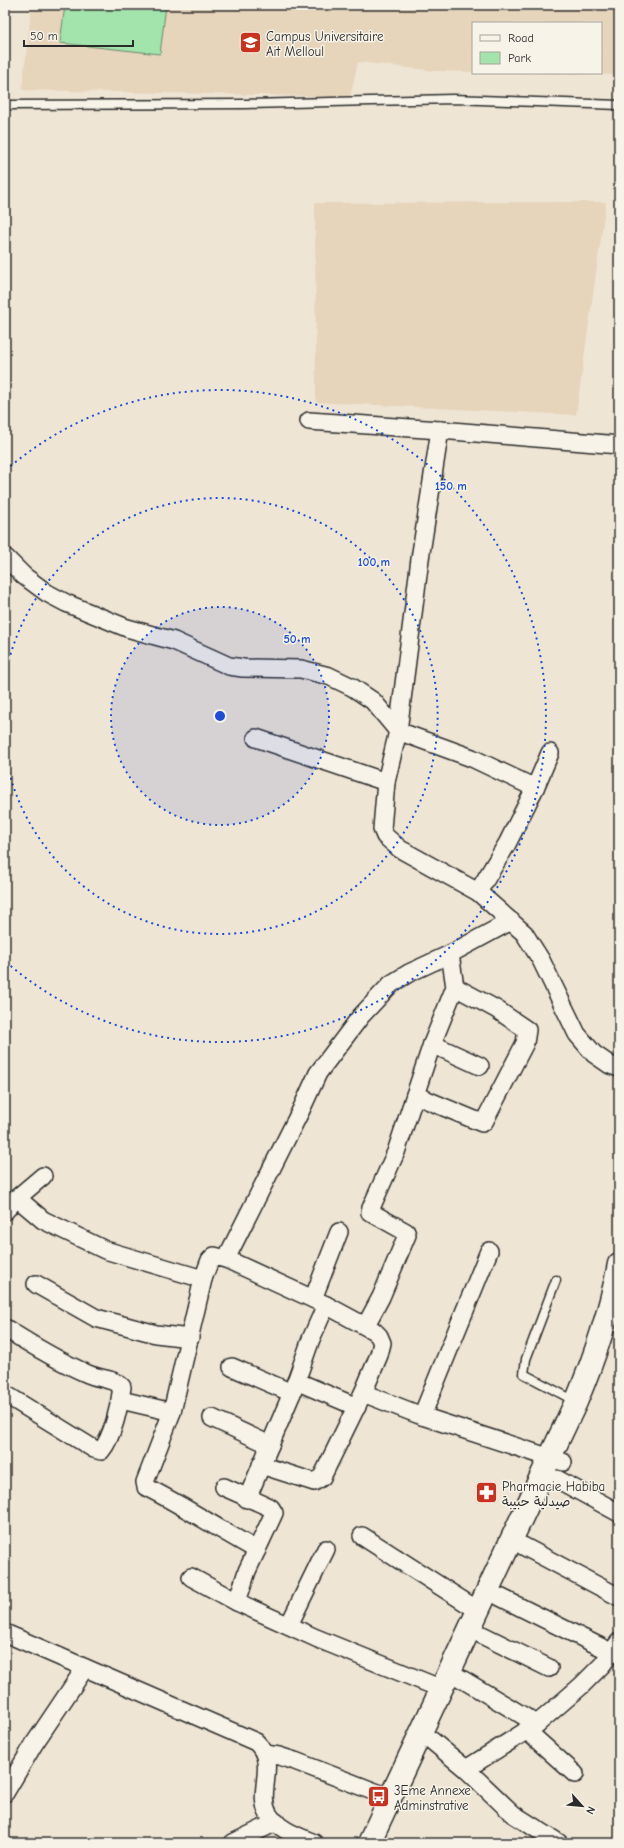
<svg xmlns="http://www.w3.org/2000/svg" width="624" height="1848" font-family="'Comic Neue','Playpen Sans Arabic',sans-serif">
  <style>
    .built { fill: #e6d4bb }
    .green { fill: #a3e4ad; stroke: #67886c }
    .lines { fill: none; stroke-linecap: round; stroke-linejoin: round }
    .service-casing { stroke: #2b2b2b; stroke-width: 11 }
    .minor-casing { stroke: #2b2b2b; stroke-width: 20 }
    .secondary-casing { stroke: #2b2b2b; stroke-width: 25 }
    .service { stroke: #f7f3e8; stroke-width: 8 }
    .minor { stroke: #f7f3e8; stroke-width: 17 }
    .secondary { stroke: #f7f3e8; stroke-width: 22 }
    .ring { fill: none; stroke: #1d4ed8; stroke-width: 2; stroke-dasharray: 2 4 }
    .labels { text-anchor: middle; stroke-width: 3; stroke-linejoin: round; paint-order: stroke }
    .poi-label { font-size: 13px; fill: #2b2b2b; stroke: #f7f3e8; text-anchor: start }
    .centre { fill: #1d4ed8; stroke: #f7f3e8; stroke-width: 2 }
    .ring-label { font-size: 12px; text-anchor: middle; font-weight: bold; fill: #1d4ed8; stroke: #f7f3e8; stroke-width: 3; stroke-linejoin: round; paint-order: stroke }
  </style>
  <rect width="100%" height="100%" fill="#efe5d4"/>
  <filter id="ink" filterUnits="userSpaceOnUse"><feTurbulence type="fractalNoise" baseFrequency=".025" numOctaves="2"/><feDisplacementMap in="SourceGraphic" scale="8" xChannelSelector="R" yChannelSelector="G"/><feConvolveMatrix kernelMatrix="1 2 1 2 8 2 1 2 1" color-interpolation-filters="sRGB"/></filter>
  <g filter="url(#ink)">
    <!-- built -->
    <g class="built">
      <polygon points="32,5 619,5 619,75 522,73 601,73 601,23 473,23 473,72 435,71 358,62 350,97 22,90"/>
      <polygon points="606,202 576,415 316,402 315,203"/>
    </g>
    <!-- green -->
    <polygon class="green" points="65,5 166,5 160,54 60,43"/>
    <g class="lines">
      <defs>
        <g id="service">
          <polyline points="5,105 245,104 453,99 619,105"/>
          <polyline points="556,1280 526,1359 524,1374 575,1401"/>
        </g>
        <g id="minor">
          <polyline points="309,421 440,430 619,445"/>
          <polyline points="440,430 420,559 398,731 386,782 382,829 385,836 400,849 478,892 524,933 541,960 577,1034 594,1054 610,1065 619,1068"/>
          <polyline points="5,557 24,576 47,593 66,603 127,628 174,641 229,666 243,668 301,669 329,676 352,687 373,701 398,731 472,758 535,788 550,753"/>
          <polyline points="256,738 386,782"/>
          <polyline points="478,892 507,844 535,788"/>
          <polyline points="432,1044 480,1066"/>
          <polyline points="415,1095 482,1123 484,1122 525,1043 527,1030 496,1009 455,987"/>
          <polyline points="17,1198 43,1220 105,1250 203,1279"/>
          <polyline points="5,1211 17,1198 43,1176"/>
          <polyline points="226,1259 301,1110 318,1073 361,1016 391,984 409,973 450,954 511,921"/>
          <polyline points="36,1284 96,1318 156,1334 190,1338"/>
          <polyline points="313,1299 339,1232"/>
          <polyline points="366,1325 381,1297 407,1235 406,1232 370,1212 371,1208 396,1152 432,1044 455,987 450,954"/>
          <path d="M5,1328C33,1346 58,1361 88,1374C99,1379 114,1378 122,1387C120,1404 113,1437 101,1451L94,1449L5,1394"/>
          <polyline points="232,1367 292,1393"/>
          <polyline points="296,1381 357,1407"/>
          <polyline points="363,1393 422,1416 563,1462"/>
          <polyline points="121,1400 172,1412"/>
          <polyline points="422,1416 489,1251"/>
          <polyline points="212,1418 270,1445"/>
          <polyline points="557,1479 619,1513"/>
          <polyline points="224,1487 271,1508 274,1513 247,1571 237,1602"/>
          <polyline points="247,1499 292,1393 311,1339 326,1305"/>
          <polyline points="362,1536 479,1611"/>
          <polyline points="523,1546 619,1597"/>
          <path d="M257,1550C220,1530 184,1506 146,1487L145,1482L172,1412L203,1279L210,1260L214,1256L226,1259L326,1305L374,1331L379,1336L382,1343L379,1355L363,1393L322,1477L314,1482L261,1465"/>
          <polyline points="191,1577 237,1602 316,1638 442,1689"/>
          <polyline points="500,1597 611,1652"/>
          <polyline points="289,1625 326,1549"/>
          <path d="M5,1633L256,1742C279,1763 255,1792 269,1815C279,1830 298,1836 314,1843"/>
          <polyline points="482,1635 549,1668"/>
          <polyline points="460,1678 537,1724"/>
          <polyline points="526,1730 575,1774"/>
          <polyline points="431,1740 466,1769 513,1814 559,1843"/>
          <polyline points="265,1754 279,1756 295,1761 391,1798"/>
          <polyline points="466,1769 537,1724 581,1686 602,1665 619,1642"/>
          <polyline points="5,1793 34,1744 85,1668"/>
          <polyline points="233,1843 276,1822"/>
        </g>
        <path id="secondary" d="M369,1843L576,1402C595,1357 610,1312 619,1264"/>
      </defs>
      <!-- service casing -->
      <use href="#service" class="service-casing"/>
      <!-- minor casing -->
      <use href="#minor" class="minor-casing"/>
      <!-- secondary casing -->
      <use href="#secondary" class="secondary-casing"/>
      <!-- service -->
      <use href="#service" class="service"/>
      <!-- minor -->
      <use href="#minor" class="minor"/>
      <!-- secondary -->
      <use href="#secondary" class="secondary"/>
    </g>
  </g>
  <!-- distance rings -->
  <circle cx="220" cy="716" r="109" fill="#1d4ed8" fill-opacity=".12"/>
  <g class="ring">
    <circle cx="220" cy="716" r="109"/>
    <path d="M5 678A218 218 0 1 1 5 754"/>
    <path d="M6 470A326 326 0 1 1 6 962"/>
  </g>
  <!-- icons -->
  <defs>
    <symbol id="university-square" viewBox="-11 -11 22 22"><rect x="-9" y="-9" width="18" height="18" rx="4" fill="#c8321e" stroke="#f7f3e8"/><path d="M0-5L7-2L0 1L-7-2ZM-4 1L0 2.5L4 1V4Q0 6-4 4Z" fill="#fff"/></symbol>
    <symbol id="pharmacy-square" viewBox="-11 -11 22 22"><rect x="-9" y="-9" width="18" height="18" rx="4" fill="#c8321e" stroke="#f7f3e8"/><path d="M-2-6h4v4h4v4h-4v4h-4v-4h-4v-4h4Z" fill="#fff"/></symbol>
    <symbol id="bus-square" viewBox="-11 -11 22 22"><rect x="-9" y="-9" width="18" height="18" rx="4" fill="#c8321e" stroke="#f7f3e8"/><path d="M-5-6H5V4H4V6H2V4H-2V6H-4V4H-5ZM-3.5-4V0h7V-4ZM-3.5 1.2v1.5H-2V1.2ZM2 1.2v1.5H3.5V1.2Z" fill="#fff"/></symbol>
  </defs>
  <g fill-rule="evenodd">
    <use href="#university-square" x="238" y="30" width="25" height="25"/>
    <use href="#pharmacy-square" x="474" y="1480" width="25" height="25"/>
    <use href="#bus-square" x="366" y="1784" width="25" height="25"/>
  </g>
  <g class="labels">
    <!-- poi labels -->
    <g class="poi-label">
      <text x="266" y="41">Campus Universitaire<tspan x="266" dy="15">Ait Melloul</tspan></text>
      <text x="502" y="1491">Pharmacie Habiba<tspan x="502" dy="15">صيدلية حبيبة</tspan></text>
      <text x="394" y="1795">3Eme Annexe<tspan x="394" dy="15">Adminstrative</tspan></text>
    </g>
  </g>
  <circle cx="220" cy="716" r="6" class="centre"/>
  <g class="ring-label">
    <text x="451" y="490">150 m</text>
    <text x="374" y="566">100 m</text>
    <text x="297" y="643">50 m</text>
  </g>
  <!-- margin -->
  <rect width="624" height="1848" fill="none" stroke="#f7f3e8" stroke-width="20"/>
  <rect x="10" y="10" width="604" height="1828" fill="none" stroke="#2b2b2b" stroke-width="1.5" filter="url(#ink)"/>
  <!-- legend -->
  <rect x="472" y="22" width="130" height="52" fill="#f7f3e8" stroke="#a5a39c"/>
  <rect x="480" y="35" width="20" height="6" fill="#f7f3e8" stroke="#a5a39c"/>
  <text x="508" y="42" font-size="12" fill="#2b2b2b">Road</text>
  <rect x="480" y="52" width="20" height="12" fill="#a3e4ad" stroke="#a5a39c"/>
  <text x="508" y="62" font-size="12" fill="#2b2b2b">Park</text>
  <!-- north arrow -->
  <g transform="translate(582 1806) rotate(117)" stroke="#f7f3e8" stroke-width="3" paint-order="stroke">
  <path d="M0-3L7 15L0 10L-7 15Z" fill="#2b2b2b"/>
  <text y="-6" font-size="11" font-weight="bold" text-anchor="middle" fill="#2b2b2b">N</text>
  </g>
  <!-- scale -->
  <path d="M24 40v6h109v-6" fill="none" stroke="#2b2b2b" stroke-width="2"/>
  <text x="30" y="40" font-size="12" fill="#2b2b2b" stroke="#f7f3e8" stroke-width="3" paint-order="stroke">50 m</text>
</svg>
